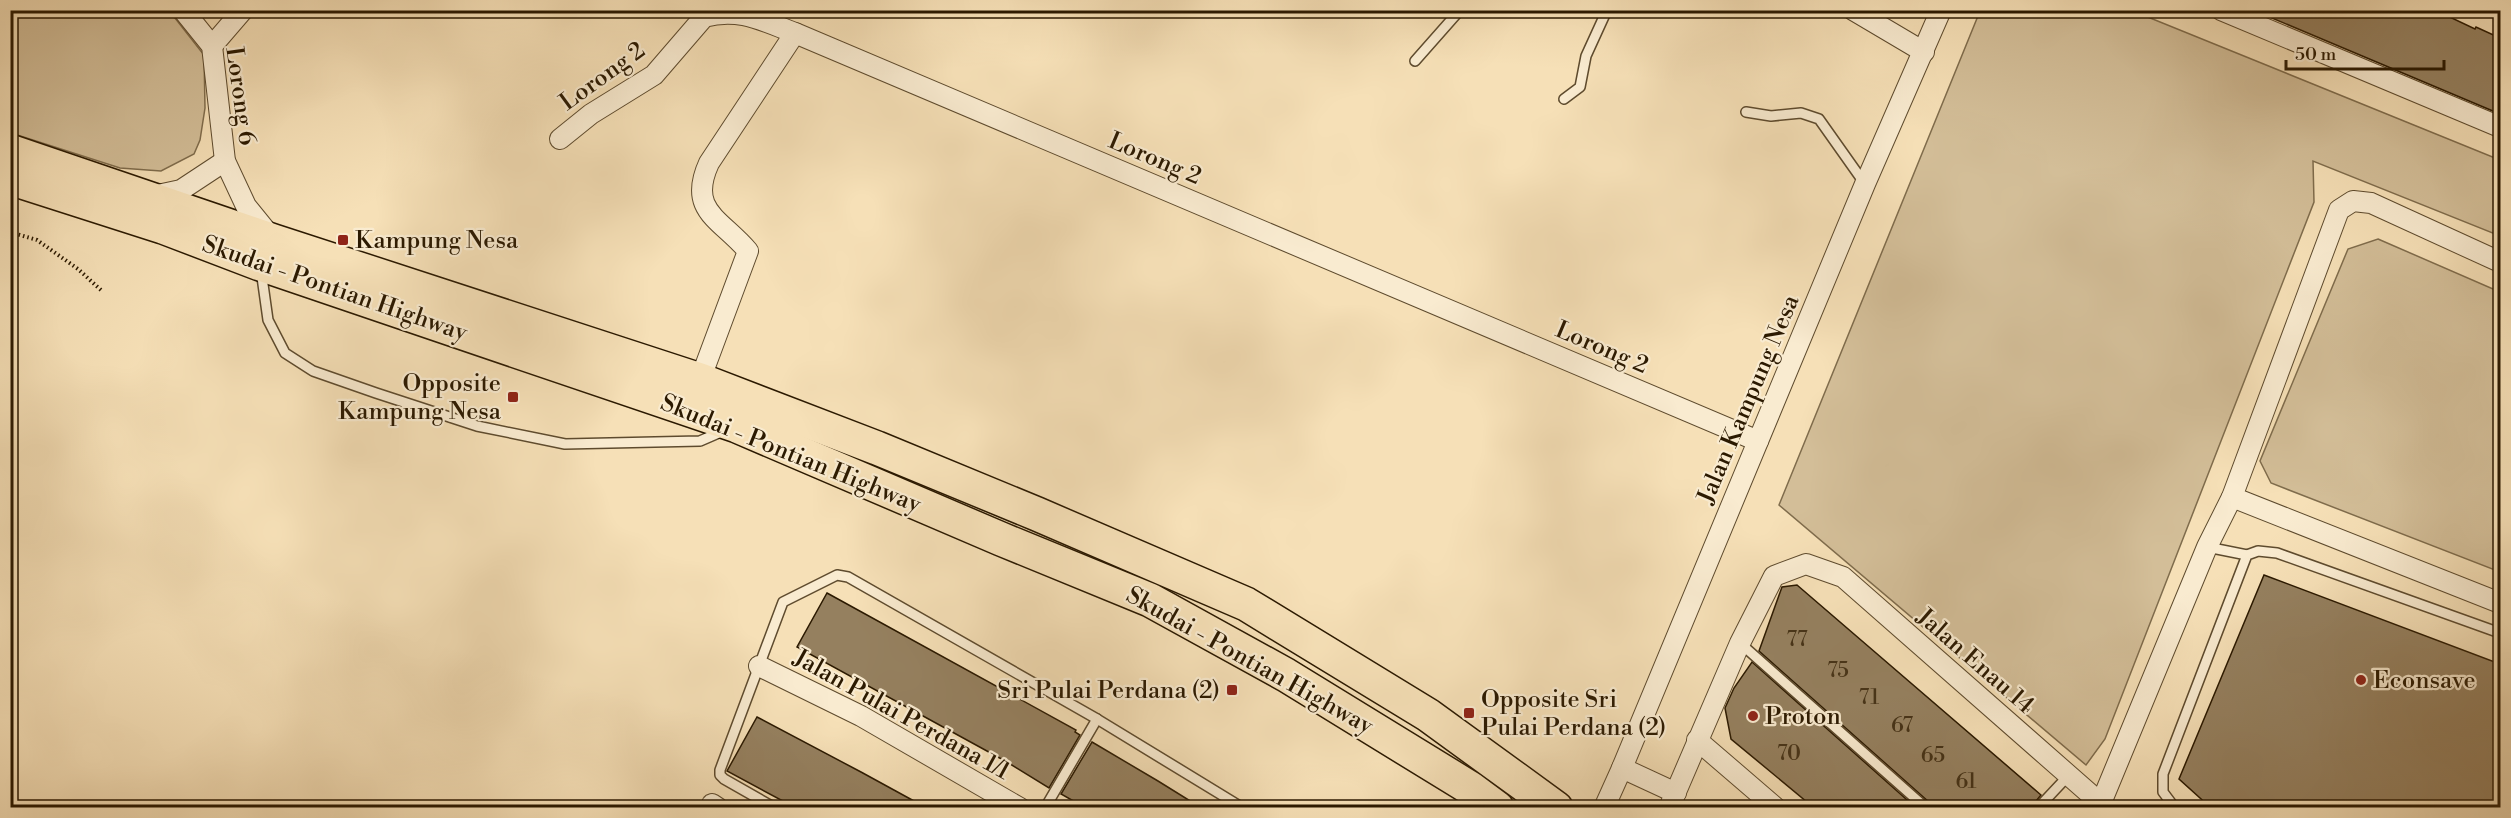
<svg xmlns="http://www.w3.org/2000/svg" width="2511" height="818" font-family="'Libre Bodoni',serif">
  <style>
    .green { fill: #d3be98; stroke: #7f6c4c; stroke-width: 1.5 }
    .building { fill: #95805f; stroke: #2b1900; stroke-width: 1.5 }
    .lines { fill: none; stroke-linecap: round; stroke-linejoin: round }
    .service-casing { stroke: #5e4b2e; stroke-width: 12 }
    .minor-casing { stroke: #5e4b2e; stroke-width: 22 }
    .trunk-casing { stroke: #2b1900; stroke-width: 36 }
    .path { stroke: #2b1900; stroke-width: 4; stroke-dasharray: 1.5 3; stroke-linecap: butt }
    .service { stroke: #f9ebd0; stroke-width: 9 }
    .minor { stroke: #f9ebd0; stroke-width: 20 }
    .trunk { stroke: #f6e0b7; stroke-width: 33 }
    .poi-dot { fill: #8f2418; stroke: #f9ebd0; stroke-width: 2 }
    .labels { text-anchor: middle; stroke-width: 4.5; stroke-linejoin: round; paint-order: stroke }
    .number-label { font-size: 21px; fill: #463318 }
    .street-label { font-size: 24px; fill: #2b1900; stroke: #f9ebd0 }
    .poi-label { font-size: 24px; fill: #2b1900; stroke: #f9ebd0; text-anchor: start }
  </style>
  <rect width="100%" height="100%" fill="#f6e0b7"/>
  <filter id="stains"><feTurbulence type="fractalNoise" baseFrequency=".00333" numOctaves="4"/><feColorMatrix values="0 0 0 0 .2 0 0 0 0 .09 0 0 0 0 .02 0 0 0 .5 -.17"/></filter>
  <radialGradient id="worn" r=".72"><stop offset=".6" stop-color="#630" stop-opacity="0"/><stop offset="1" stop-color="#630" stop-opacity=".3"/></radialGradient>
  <!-- green -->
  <g class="green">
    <polygon points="11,11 161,11 175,18 204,55 205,108 200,140 194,154 161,171 120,168 11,133"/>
    <polygon points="1980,11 2133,11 2500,160 2500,236 2313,161 2314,202 2105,739 2086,765 1779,505"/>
    <polygon points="2378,239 2500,292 2500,572 2271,483 2260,461 2348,249"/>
  </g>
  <!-- building -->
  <g class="building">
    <polygon points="2253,10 2435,10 2475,29 2476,27 2500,38 2500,114"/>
    <polygon points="2264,575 2500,664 2500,807 2210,807 2179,779"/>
    <polygon points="1797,585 2041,795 2031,807 1933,807 1930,803 1759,651 1782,587"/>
    <polygon points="827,593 1076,730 1075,732 1080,735 1049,788 1007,762 797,647"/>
    <polygon points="1752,662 1915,807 1813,807 1731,739 1725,708 1734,688"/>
    <polygon points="757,717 861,772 925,807 794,807 727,771"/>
    <polygon points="1092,742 1158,781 1200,807 1084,807 1061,794"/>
  </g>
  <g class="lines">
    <defs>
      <g id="service">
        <polyline points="1415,61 1460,10"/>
        <polyline points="1564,99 1580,87 1586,56 1607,10"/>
        <polyline points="1746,112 1771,116 1801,113 1819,119 1865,184"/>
        <polyline points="261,270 268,320 285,353 313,371 376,393 477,426 565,444 700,441 723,431"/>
        <polyline points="2207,547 2247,555"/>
        <polyline points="1740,643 1926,808"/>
        <polyline points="775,808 724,779 720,775 720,770 783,602 837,575 848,577 1097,719 1243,808"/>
        <polyline points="1045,808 1097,719"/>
        <polyline points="2038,808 2068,776"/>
        <polyline points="2175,808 2163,792 2163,774 2247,555 2258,551 2277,553 2500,633"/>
      </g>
      <g id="minor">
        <polyline points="183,10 212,46 225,161 246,206 272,238"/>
        <polyline points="1853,10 1924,52"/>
        <polyline points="2221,10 2500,127"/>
        <polyline points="212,46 243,10"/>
        <path d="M560,139L591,114L654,75L704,17C739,7 763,21 795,33L1758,441"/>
        <polyline points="153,196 181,190 225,161"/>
        <path d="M700,380L748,251C721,219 687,211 709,163L795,33"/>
        <polyline points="2232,497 2500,603"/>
        <polyline points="759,666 861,716 1020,808"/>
        <polyline points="1697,740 1776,808"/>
        <polyline points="1622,768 1676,793"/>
        <polyline points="2101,803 2207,547 2232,497 2339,210 2353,201 2371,203 2500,262"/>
        <polyline points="712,804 718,808"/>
        <polyline points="1604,808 1622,768 1865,184 1941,10"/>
        <polyline points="1669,808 1740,643 1774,576 1806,564 1843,577 2106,808"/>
      </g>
      <g id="trunk">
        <polyline points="10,151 274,241 700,380 877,448 1037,514 1246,604 1428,715 1556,808"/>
        <polyline points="10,178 163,227 260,264 737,426 1001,539 1150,600 1286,675 1470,788 1497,808"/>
      </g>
    </defs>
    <!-- service casing -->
    <use href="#service" class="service-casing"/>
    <!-- minor casing -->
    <use href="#minor" class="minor-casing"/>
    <!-- trunk casing -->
    <use href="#trunk" class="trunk-casing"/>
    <!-- path -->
    <polyline class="path" points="10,232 37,240 78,269 102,291"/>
    <!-- service -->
    <use href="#service" class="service"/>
    <!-- minor -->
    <use href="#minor" class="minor"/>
    <!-- trunk -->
    <use href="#trunk" class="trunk"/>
  </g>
  <!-- markers -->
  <g class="poi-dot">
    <rect x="337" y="234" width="12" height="12" rx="3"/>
    <rect x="507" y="391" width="12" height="12" rx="3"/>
    <circle cx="2361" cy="680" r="6"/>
    <rect x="1226" y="684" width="12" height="12" rx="3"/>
    <rect x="1463" y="707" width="12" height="12" rx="3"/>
    <circle cx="1753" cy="716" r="6"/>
  </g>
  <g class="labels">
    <!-- number labels -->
    <g class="number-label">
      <text x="1797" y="646">77</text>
      <text x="1838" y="677">75</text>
      <text x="1869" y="704">71</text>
      <text x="1902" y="732">67</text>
      <text x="1789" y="760">70</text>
      <text x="1933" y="762">65</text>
      <text x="1966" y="788">61</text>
    </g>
    <!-- street labels -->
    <g class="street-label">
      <text transform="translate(602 76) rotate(-36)" y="8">Lorong 2</text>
      <text transform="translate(241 96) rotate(82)" y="8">Lorong 6</text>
      <text transform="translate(1155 158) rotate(23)" y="8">Lorong 2</text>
      <text transform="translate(335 288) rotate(19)" y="8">Skudai - Pontian Highway</text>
      <text transform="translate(1602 347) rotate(23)" y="8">Lorong 2</text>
      <text transform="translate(1748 399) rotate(-67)" y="8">Jalan Kampung Nesa</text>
      <text transform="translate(791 453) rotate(22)" y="8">Skudai - Pontian Highway</text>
      <text transform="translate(1250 660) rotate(29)" y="8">Skudai - Pontian Highway</text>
      <text transform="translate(1976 661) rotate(41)" y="8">Jalan Enau 14</text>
      <text transform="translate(902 714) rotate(29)" y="8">Jalan Pulai Perdana 1/1</text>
    </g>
    <!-- poi labels -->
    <g class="poi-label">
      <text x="355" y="248">Kampung Nesa</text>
      <text x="501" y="391" text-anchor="end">Opposite<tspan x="501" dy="28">Kampung Nesa</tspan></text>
      <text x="2373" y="688">Econsave</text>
      <text x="1220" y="698" text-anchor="end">Sri Pulai Perdana (2)</text>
      <text x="1481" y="707">Opposite Sri<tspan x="1481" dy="28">Pulai Perdana (2)</tspan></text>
      <text x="1765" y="724">Proton</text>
    </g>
  </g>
  <!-- margin -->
  <rect width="2511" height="818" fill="none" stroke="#f6e0b7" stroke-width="36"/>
  <rect x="12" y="12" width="2487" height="794" fill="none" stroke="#2b1900" stroke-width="3"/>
  <rect x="18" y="18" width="2475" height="782" fill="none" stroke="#2b1900" stroke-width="1.5"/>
  <!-- scale -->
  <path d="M2286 60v9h158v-9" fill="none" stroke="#2b1900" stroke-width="3"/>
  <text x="2295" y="60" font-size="18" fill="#2b1900" stroke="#f9ebd0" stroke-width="4.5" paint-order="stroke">50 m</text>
  <rect width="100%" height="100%" filter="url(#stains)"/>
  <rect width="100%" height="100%" fill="url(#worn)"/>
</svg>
